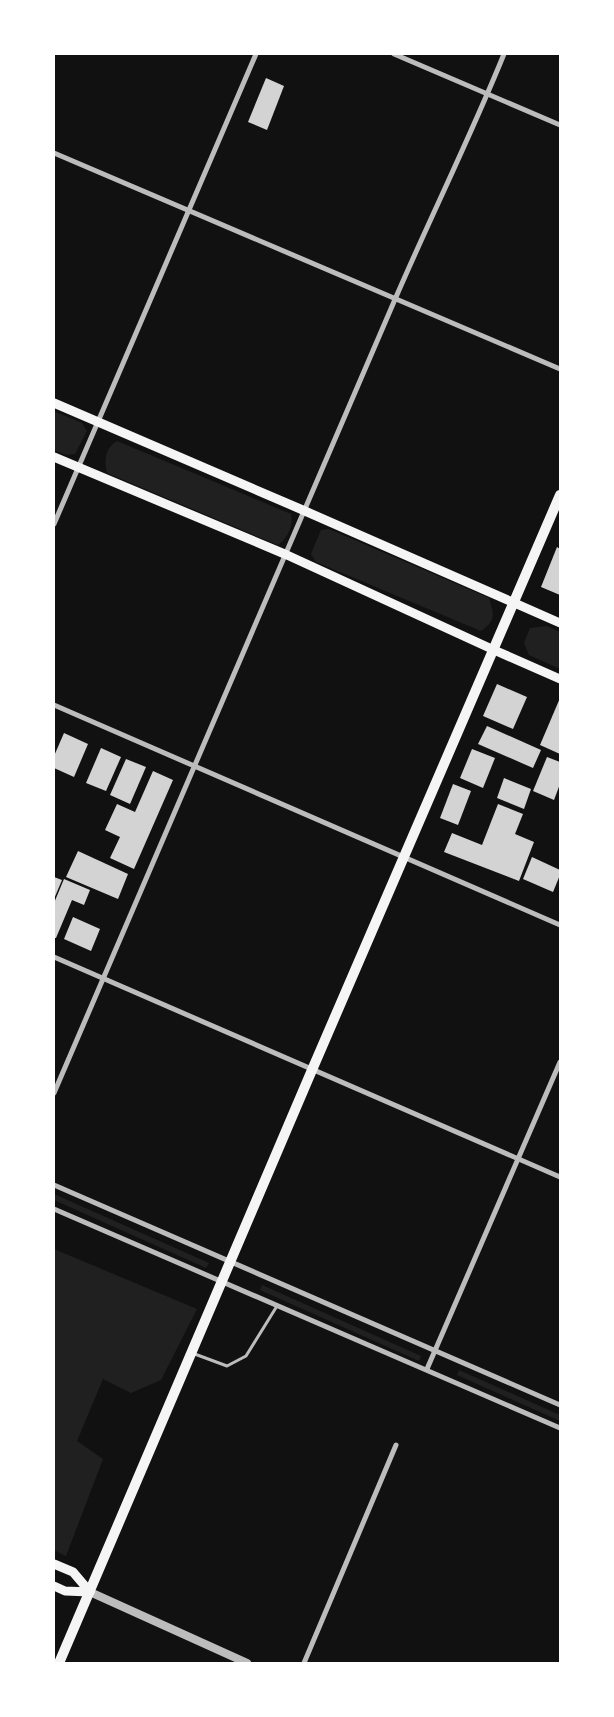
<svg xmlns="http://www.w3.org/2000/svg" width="614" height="1717" font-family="'Alegreya Sans',sans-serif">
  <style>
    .green { fill: #202020 }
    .building { fill: #d3d3d3 }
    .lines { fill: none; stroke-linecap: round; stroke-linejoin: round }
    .service { stroke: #bcbcbc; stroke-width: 3 }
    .minor { stroke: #bcbcbc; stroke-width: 5 }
    .tertiary { stroke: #bcbcbc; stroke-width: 8 }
    .secondary { stroke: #f5f5f5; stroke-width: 9 }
    .primary { stroke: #f5f5f5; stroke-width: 10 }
  </style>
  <rect width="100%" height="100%" fill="#111"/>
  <!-- green -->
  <g class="green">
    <polygon points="54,411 82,423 87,431 75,454 66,455 54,450"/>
    <path d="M117,441L291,514C294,526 287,539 278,545L107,473C104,460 105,448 117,441Z"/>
    <path d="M329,529L489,598C494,614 496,621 481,631L316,562L311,554L321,530Z"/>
    <polygon points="547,626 560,632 560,669 529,655 524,643 530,628"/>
    <polygon points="54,1194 209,1263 206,1268 54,1200"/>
    <polygon points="54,1249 197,1309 161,1380 131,1393 103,1379 77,1441 103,1459 66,1556 54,1550"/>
    <polygon points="262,1285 421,1356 419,1361 260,1290"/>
    <polygon points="459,1370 560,1415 560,1421 457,1375"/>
  </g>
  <!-- building -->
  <g class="building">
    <polygon points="266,78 284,86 267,130 248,122"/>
    <polygon points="557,547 560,549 560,595 541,587"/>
    <polygon points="497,684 527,697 513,729 483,716"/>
    <polygon points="560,698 560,754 540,745"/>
    <polygon points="487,726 541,750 533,768 478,744"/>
    <polygon points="64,733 88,744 74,777 54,768 54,756"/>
    <polygon points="101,748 121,757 106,791 86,783"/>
    <polygon points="472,749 495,758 483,788 460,778"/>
    <polygon points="547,757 560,762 560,784 554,800 533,791"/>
    <polygon points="126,759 146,767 130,804 110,795"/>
    <polygon points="153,771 173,780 134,869 110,858 120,837 105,830 117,804 135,812"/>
    <polygon points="504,778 531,789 524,809 497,798"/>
    <polygon points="453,784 471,791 458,825 440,818"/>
    <polygon points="498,804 523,814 515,834 534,842 519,881 444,852 452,833 482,845"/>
    <polygon points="78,851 128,874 118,899 66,877"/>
    <polygon points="532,857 560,870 560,875 553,892 523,879"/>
    <polygon points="54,877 62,880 54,899"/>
    <polygon points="64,879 90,890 84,905 72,900 56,938 54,938 54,903"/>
    <polygon points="73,917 100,929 91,951 64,939"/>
  </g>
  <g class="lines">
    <!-- service -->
    <polyline class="service" points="192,1353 227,1366 246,1356 277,1306"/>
    <!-- minor -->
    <g class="minor">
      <polyline points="394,54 560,125"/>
      <polyline points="54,153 560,369"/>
      <polyline points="54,524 256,54"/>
      <polyline points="54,705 560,925"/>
      <polyline points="54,957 560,1177"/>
      <path d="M54,1093C168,830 281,567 393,304C429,220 470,138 504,54"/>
      <polyline points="54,1185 560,1405"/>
      <polyline points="54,1209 560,1428"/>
      <polyline points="427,1369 560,1062"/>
      <polyline points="304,1663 396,1445"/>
    </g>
    <!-- tertiary -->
    <polyline class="tertiary" points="90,1592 247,1663"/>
    <!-- secondary -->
    <g class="secondary">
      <polyline points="54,403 305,511 560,623"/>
      <polyline points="54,457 287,555 494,650 560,679"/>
      <polyline points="54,1564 73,1572 90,1592"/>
      <polyline points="54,1586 65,1591 90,1592"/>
    </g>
    <!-- primary -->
    <polyline class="primary" points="59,1663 312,1070 560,495"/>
  </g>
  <!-- border -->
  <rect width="614" height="1717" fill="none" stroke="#ffffff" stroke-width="110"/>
</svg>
